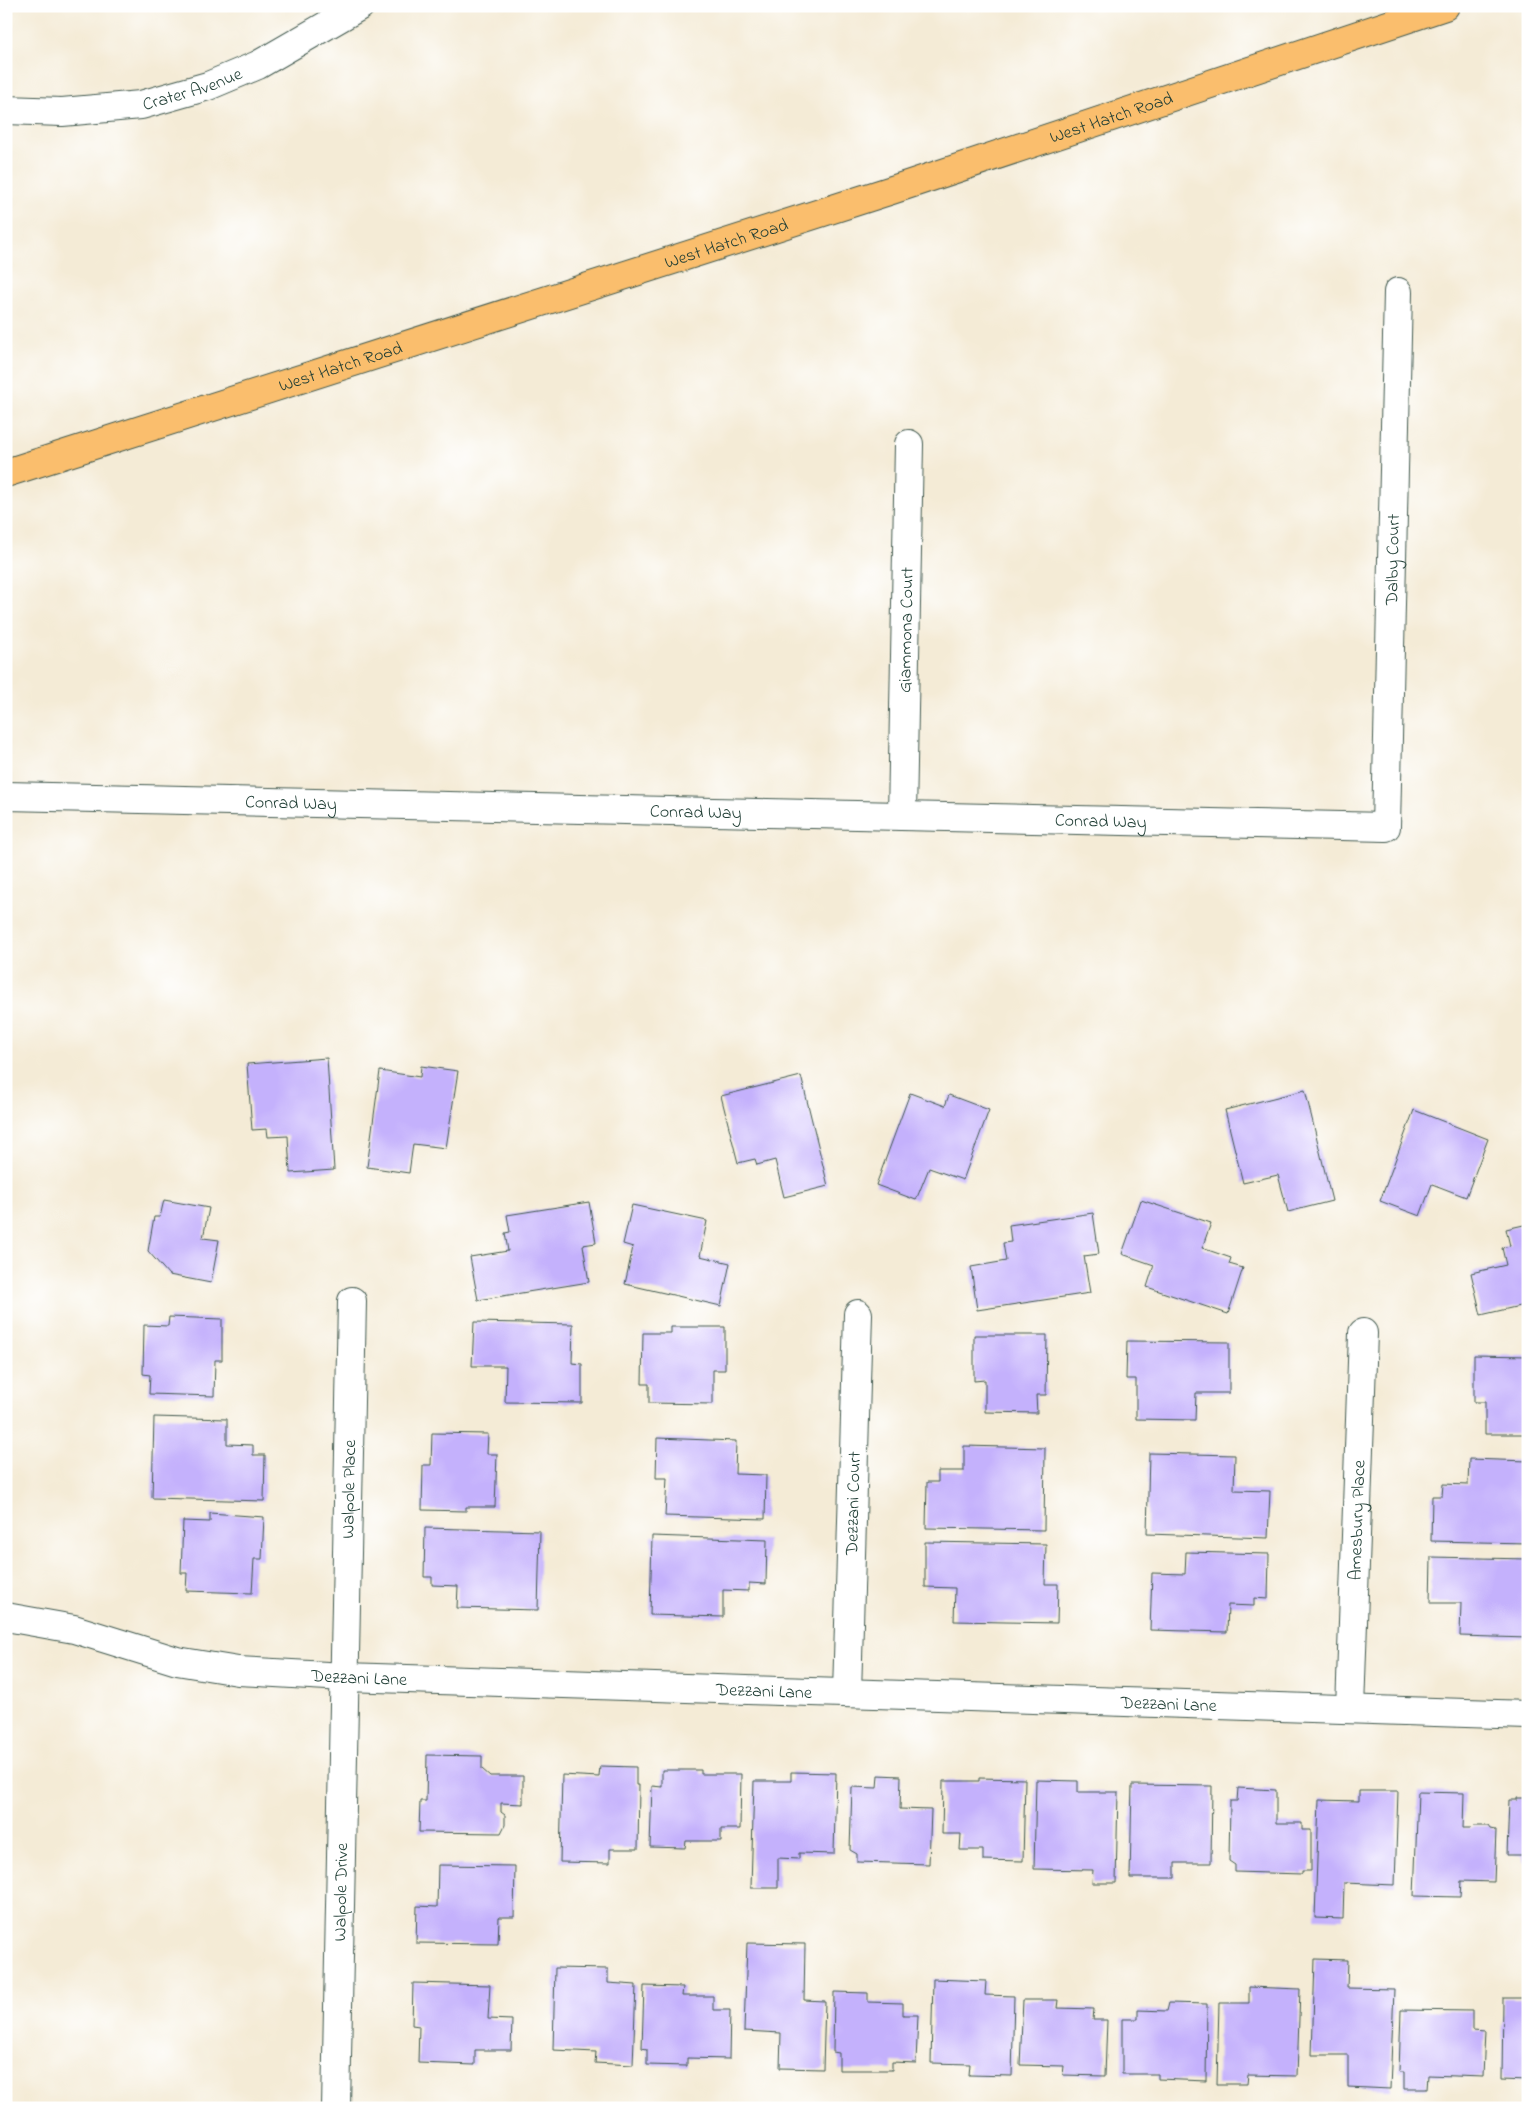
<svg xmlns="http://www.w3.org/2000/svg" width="1534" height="2114" font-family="'Indie Flower',sans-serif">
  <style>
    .building { fill: #c4b1fc }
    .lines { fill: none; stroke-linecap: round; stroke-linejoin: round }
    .minor-casing { stroke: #3f574c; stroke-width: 30 }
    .major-casing { stroke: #3f574c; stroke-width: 30 }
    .minor { stroke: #fff; stroke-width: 28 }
    .major { stroke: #fabe6d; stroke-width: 28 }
    .labels { text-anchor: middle; stroke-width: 4.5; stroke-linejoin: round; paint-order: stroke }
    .street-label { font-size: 18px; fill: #1f3d34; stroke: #fff }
  </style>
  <rect width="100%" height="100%" fill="#fff"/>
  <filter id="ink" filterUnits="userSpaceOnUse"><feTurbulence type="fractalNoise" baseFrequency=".02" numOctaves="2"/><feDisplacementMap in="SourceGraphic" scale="10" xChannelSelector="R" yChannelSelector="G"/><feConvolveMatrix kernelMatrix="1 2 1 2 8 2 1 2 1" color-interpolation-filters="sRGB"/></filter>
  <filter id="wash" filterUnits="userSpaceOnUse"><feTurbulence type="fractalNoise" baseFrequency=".0096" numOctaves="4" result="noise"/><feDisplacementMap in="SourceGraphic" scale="20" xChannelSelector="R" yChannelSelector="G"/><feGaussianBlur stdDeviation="1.12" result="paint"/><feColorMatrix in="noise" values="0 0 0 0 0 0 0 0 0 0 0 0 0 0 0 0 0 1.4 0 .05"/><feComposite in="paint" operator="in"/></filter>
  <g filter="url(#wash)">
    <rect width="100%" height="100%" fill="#f4ebd6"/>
    <g id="blocks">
      <!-- building -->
      <g class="building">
        <polygon points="327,1058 334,1170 290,1173 288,1136 268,1137 267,1129 252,1130 247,1064"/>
        <polygon points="421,1066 458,1071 446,1148 413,1144 409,1173 367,1167 380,1071 420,1077"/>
        <polygon points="801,1076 828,1186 784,1197 775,1160 757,1165 755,1159 738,1163 721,1096"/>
        <polygon points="1305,1090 1332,1201 1288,1212 1278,1175 1243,1183 1225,1110"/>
        <polygon points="910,1093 945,1106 949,1095 989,1110 963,1180 929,1168 916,1200 876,1185"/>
        <polygon points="1414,1110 1488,1139 1466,1197 1432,1184 1420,1216 1380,1201"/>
        <polygon points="164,1200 209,1208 203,1238 219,1240 211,1283 169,1275 148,1251 154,1217 160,1217"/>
        <polygon points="1141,1200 1211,1223 1202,1248 1231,1258 1229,1264 1243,1268 1228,1314 1147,1287 1154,1265 1122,1254"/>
        <polygon points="589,1202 596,1243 583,1245 589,1282 478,1300 470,1257 508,1251 505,1233 510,1232 507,1215"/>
        <polygon points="632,1205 707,1221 700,1256 730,1263 721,1306 625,1284 633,1247 623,1244"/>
        <polygon points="1093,1213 1099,1254 1084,1256 1090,1293 977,1310 971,1267 1006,1261 1003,1243 1011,1242 1009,1225"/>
        <polygon points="1528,1224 1528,1304 1481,1315 1471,1273 1506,1265 1502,1248 1510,1246 1506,1229"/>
        <polygon points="169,1317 222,1319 222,1360 215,1360 214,1396 149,1394 150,1375 143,1374 144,1325 168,1326"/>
        <polygon points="474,1322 573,1324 572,1363 582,1364 582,1403 505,1402 506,1366 472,1366"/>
        <polygon points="671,1327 725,1327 725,1370 713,1370 713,1404 649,1403 649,1384 642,1384 643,1333 671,1333"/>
        <polygon points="974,1335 1047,1335 1046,1395 1036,1395 1037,1413 985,1412 985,1380 974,1381"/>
        <polygon points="1127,1341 1229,1342 1229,1393 1196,1393 1195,1420 1136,1419 1136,1379 1126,1379"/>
        <polygon points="1474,1355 1528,1356 1528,1434 1485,1434 1485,1402 1474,1402"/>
        <polygon points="154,1417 227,1419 227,1444 253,1445 253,1455 265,1455 264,1501 152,1498"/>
        <polygon points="432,1433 488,1434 487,1454 497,1454 495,1507 466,1507 466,1511 422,1510 423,1465 431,1465"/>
        <polygon points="657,1438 736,1441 735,1474 766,1475 765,1519 665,1516 667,1478 656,1478"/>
        <polygon points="964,1446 1045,1448 1044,1530 926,1528 927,1482 938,1482 938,1471 964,1471"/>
        <polygon points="1149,1453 1235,1455 1234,1490 1270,1491 1268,1538 1147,1534"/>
        <polygon points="1469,1459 1528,1461 1528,1543 1431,1541 1432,1496 1442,1496 1443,1484 1468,1485"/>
        <polygon points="210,1513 264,1517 262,1559 254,1559 252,1593 186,1591 187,1573 181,1573 183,1521 210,1522"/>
        <polygon points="425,1528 540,1531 538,1610 457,1608 458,1586 432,1585 432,1577 424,1577"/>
        <polygon points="652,1536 767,1540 766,1584 749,1583 749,1591 723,1590 723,1617 650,1615"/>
        <polygon points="925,1542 1046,1544 1045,1584 1058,1584 1057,1623 954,1621 955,1588 925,1587"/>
        <polygon points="1186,1552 1269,1554 1268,1599 1254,1598 1254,1606 1228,1605 1227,1632 1150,1630 1152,1573 1185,1574"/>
        <polygon points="1431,1557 1528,1559 1528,1638 1460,1636 1461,1603 1430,1603"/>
        <polygon points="427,1755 482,1756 482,1769 490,1776 523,1776 523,1804 501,1803 501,1812 505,1815 505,1825 501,1833 419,1832 420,1801 426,1801"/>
        <polygon points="600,1766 636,1767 636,1785 639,1785 638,1849 610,1849 610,1863 560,1862 562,1775 599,1777"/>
        <polygon points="662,1770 701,1770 701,1774 741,1774 740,1829 721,1829 721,1841 686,1841 685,1848 650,1847 652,1786 662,1787"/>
        <polygon points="791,1772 836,1773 834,1854 799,1853 799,1859 778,1858 778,1888 751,1888 754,1781 791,1781"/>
        <polygon points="878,1775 901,1776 900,1809 931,1810 929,1864 857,1862 857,1854 850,1850 852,1787 877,1788"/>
        <polygon points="979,1778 1025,1779 1023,1861 983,1860 983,1850 960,1850 961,1834 942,1834 943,1781 979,1781"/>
        <polygon points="1036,1780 1078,1781 1078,1792 1118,1792 1116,1883 1092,1883 1093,1870 1034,1869"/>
        <polygon points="1132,1785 1212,1786 1211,1863 1175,1863 1175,1878 1130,1878"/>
        <polygon points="1238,1788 1276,1790 1276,1823 1302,1823 1302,1830 1311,1830 1311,1871 1302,1871 1302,1874 1235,1872 1235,1865 1229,1861 1230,1801 1237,1801"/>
        <polygon points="1359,1791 1398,1791 1395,1885 1344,1883 1343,1919 1315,1918 1319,1800 1359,1801"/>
        <polygon points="1418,1792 1464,1793 1463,1828 1471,1828 1473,1826 1489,1826 1491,1829 1496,1830 1494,1882 1461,1881 1460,1897 1414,1896"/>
        <polygon points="1517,1798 1528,1798 1528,1866 1522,1861 1522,1855 1507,1855 1509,1800 1517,1800"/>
        <polygon points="438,1865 515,1866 514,1917 499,1917 498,1944 416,1943 417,1906 437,1907"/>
        <polygon points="747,1943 805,1944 804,2000 825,2001 823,2069 780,2068 781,2033 744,2031"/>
        <polygon points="1315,1959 1348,1960 1347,1988 1394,1989 1390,2089 1348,2087 1348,2055 1312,2055"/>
        <polygon points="555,1968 608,1969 608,1983 636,1985 633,2065 595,2063 596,2052 553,2050"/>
        <polygon points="933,1979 986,1981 985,1995 1014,1996 1012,2076 969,2075 970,2064 931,2063"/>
        <polygon points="413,1983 490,1985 488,2019 512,2020 511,2050 475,2050 475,2065 418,2063 419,2026 412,2025"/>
        <polygon points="644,1986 683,1987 682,1996 713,1996 713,2010 730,2010 729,2059 687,2058 687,2066 647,2065 647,2049 642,2048"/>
        <polygon points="1249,1987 1300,1989 1297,2076 1248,2075 1247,2084 1217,2084 1219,2003 1249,2003"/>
        <polygon points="834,1992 868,1993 868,2002 903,2003 903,2015 918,2015 916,2063 892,2062 892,2070 839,2070 839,2053 833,2052"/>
        <polygon points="1503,1998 1528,1998 1528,2080 1502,2079"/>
        <polygon points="1023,2000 1058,2000 1057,2008 1094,2009 1093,2020 1107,2020 1105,2076 1063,2075 1064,2066 1020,2065"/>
        <polygon points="1169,2003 1207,2004 1206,2081 1158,2079 1158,2074 1122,2074 1122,2019 1138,2019 1138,2010 1167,2011"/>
        <polygon points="1401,2010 1472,2011 1472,2030 1485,2031 1483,2077 1428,2075 1427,2089 1404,2089 1404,2072 1399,2072"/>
      </g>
    </g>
  </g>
  <g filter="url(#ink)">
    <use href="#blocks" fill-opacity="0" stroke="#3f574c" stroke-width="1"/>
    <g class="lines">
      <defs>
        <g id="minor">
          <path id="s1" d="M6,110L62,112L141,105L208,86L258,65L360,6"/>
          <path id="s2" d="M6,796L1386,827L1398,292"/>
          <path id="s3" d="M902,816L909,444"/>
          <path id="s4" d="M6,1617L74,1629L177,1661L238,1671L345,1677L1528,1715"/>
          <path id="s5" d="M847,1693L858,1314"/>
          <path id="s6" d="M1350,1709L1363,1333"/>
          <path id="s7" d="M336,2108L352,1301"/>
        </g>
        <g id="major">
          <path id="s8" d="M6,473L892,190L1445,6"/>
        </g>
      </defs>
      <!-- minor casing -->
      <use href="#minor" class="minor-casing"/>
      <!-- major casing -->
      <use href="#major" class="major-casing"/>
      <!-- minor -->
      <use href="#minor" class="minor"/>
      <!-- major -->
      <use href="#major" class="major"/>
    </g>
  </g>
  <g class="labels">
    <!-- street labels -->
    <g class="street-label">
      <text dy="6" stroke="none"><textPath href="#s1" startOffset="189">Crater Avenue</textPath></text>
      <text dy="6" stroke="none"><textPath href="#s8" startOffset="1161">West Hatch Road</textPath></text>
      <text dy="6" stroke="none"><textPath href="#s8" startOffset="756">West Hatch Road</textPath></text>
      <text dy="6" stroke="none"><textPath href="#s8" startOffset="351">West Hatch Road</textPath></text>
      <text dy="6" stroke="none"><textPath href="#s2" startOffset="1648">Dalby Court</textPath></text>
      <text dy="6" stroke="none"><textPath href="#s3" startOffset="186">Giammona Court</textPath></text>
      <text dy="6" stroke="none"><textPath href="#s2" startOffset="285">Conrad Way</textPath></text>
      <text dy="6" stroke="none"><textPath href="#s2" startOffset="690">Conrad Way</textPath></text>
      <text dy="6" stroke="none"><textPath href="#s2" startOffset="1095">Conrad Way</textPath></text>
      <text dy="6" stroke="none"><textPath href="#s7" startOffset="619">Walpole Place</textPath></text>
      <text dy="6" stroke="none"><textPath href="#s5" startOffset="190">Dezzani Court</textPath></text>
      <text dy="6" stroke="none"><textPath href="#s6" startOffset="189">Amesbury Place</textPath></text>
      <text dy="6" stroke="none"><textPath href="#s4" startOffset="360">Dezzani Lane</textPath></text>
      <text dy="6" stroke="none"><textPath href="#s4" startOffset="765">Dezzani Lane</textPath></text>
      <text dy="6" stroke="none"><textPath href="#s4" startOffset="1170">Dezzani Lane</textPath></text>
      <text dy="6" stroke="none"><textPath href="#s7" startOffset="216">Walpole Drive</textPath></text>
    </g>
  </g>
  <!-- margin -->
  <rect width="1534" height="2114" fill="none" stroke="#fff" stroke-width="25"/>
</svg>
